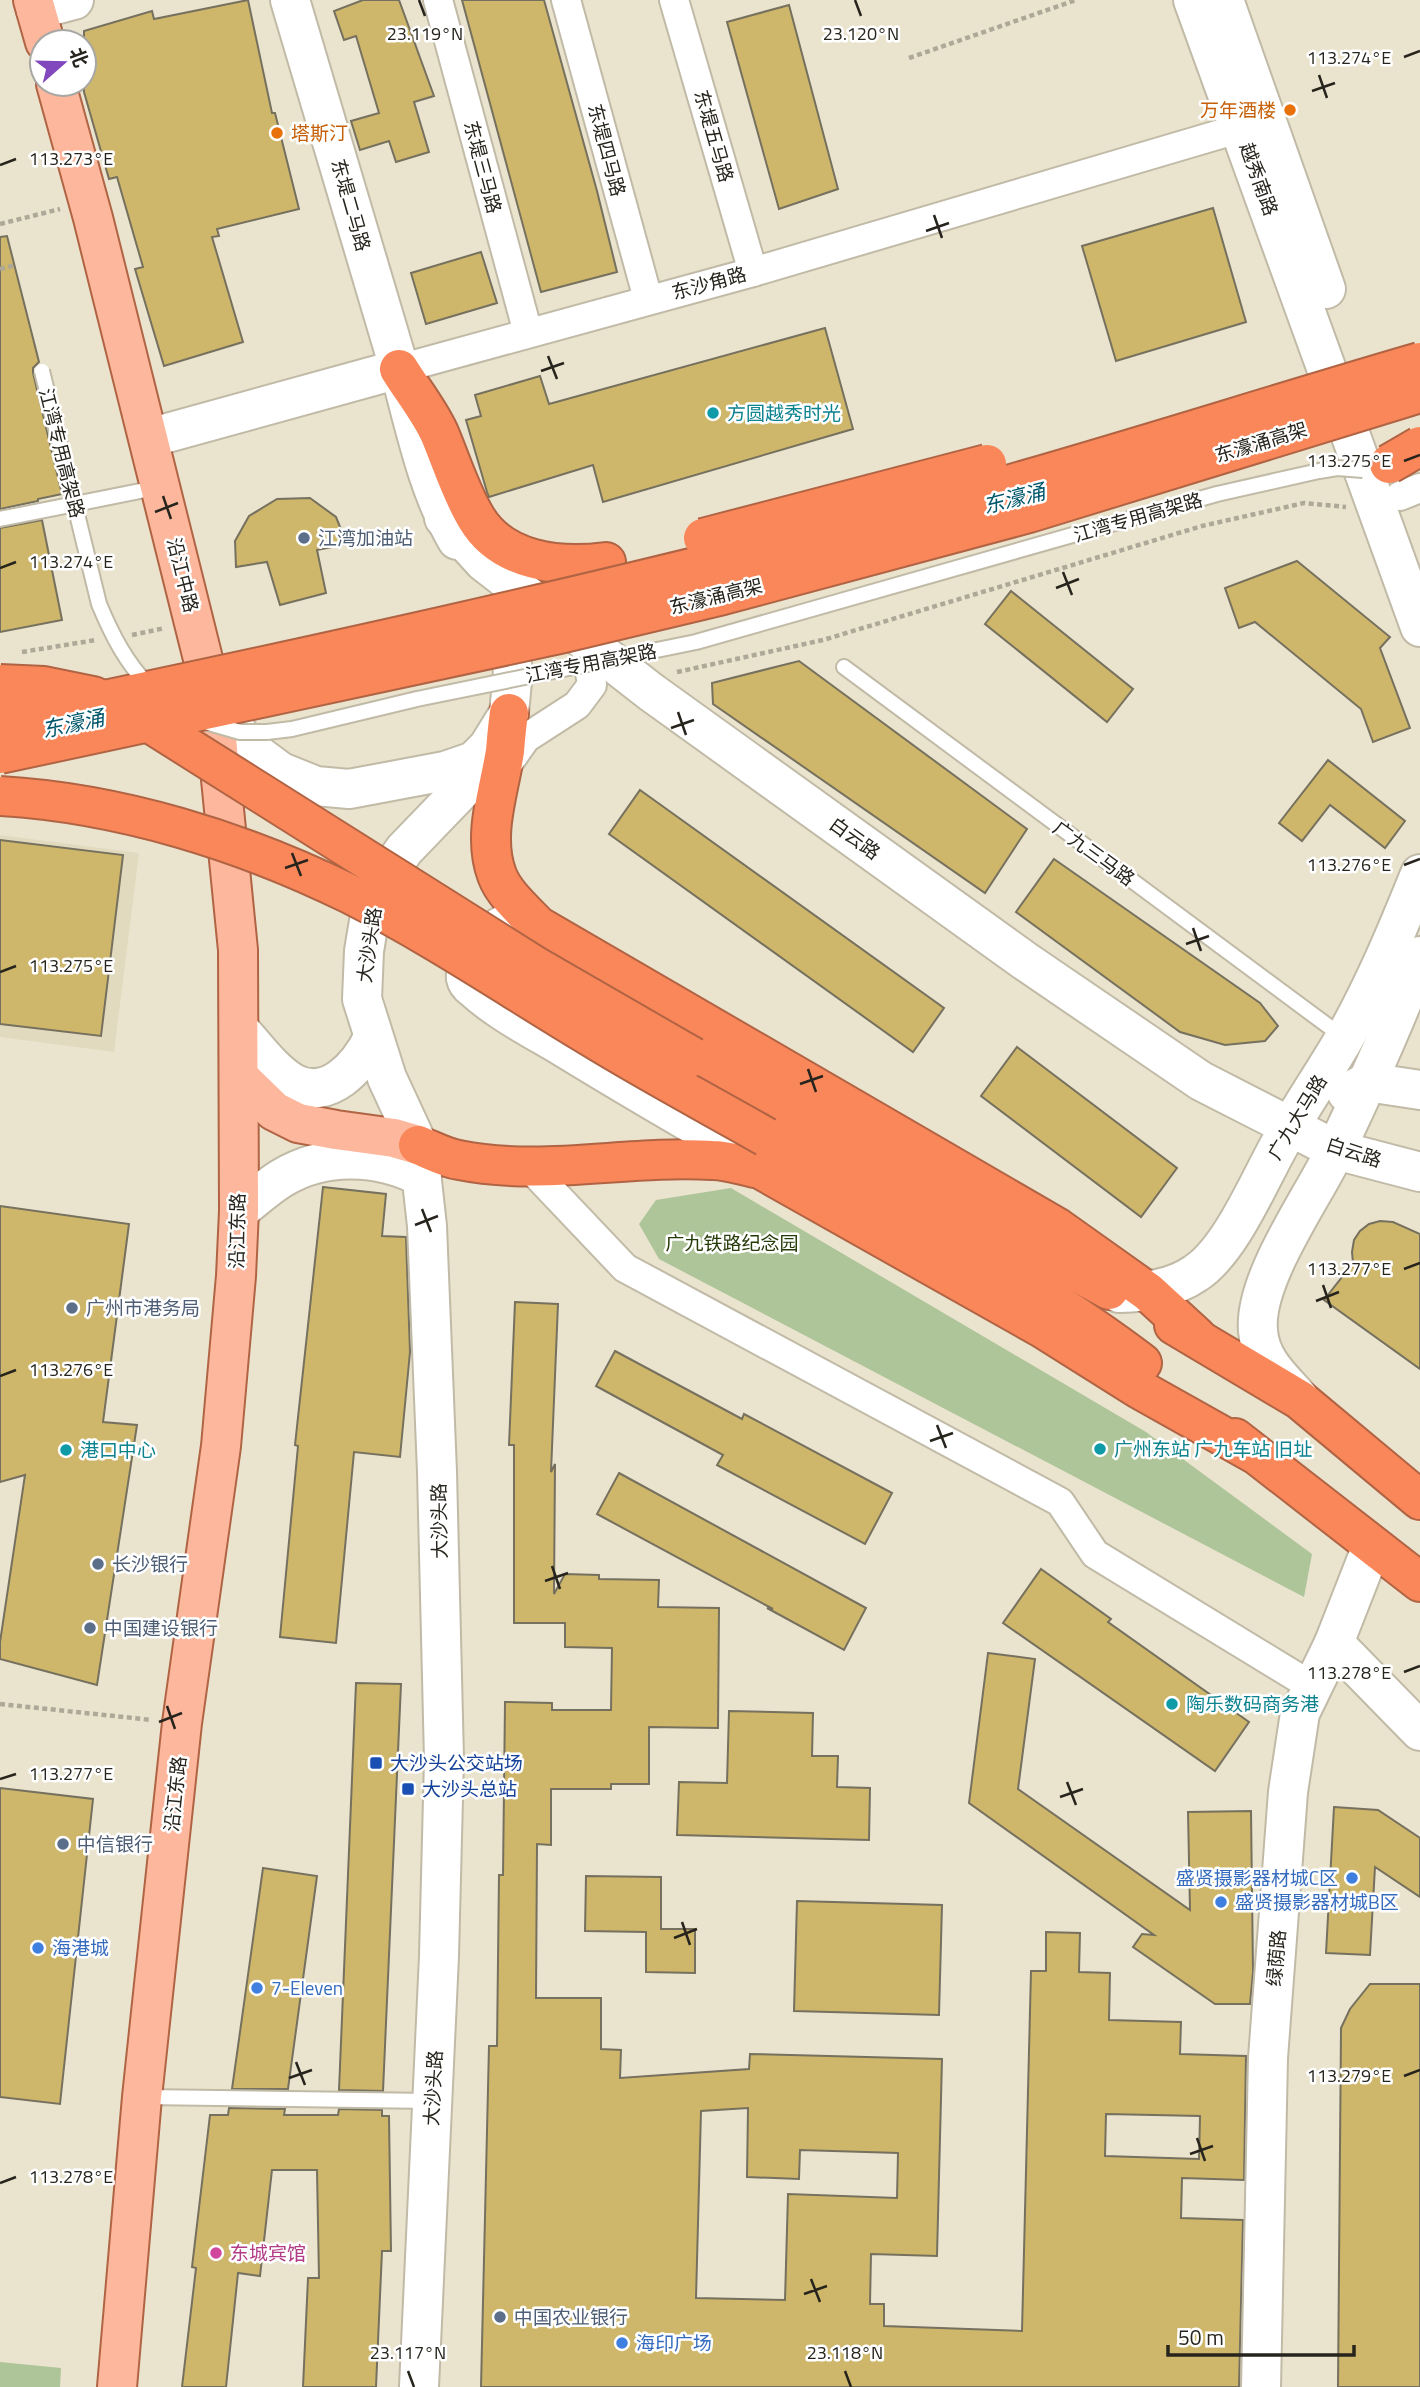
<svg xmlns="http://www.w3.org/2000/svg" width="1420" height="2387" font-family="'Titillium Web','Noto Sans SC',sans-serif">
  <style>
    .built { fill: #e2dabe }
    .green { fill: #aec499 }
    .building { fill: #ceb76a; stroke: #76705e; stroke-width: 2; fill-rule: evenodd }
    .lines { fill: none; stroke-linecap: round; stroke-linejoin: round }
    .lane-casing { stroke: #c0baa6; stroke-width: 18 }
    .street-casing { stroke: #c0baa6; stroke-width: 32 }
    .secondary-casing { stroke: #c0baa6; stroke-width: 42 }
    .primary-casing { stroke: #b06444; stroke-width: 42 }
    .highway-casing { stroke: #b06444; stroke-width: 42 }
    .path { stroke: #ada897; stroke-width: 4.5; stroke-dasharray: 5 3.5; stroke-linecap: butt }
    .lane { stroke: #fff; stroke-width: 14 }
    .street { stroke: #fff; stroke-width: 28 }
    .secondary { stroke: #fff; stroke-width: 38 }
    .primary { stroke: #fcb79c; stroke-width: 38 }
    .highway { stroke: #fa875a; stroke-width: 38 }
    .lane-bridge-casing { stroke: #c0baa6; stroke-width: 18; stroke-linecap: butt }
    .highway-bridge-casing { stroke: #b06444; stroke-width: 42; stroke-linecap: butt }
    .lane-bridge { stroke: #fff; stroke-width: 14 }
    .highway-bridge { stroke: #fa875a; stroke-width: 38 }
    .ticks { fill: none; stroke: #26241c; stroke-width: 2.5 }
    .food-dot { fill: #e8710a; stroke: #fff; stroke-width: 2.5 }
    .culture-dot { fill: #0f9aa8; stroke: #fff; stroke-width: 2.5 }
    .service-dot { fill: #5c6f8a; stroke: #fff; stroke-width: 2.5 }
    .transit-dot { fill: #1a4fb4; stroke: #fff; stroke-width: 2.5 }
    .shop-dot { fill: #3f7fe0; stroke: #fff; stroke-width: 2.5 }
    .hotel-dot { fill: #d1479c; stroke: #fff; stroke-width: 2.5 }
    .labels { text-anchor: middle; stroke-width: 5; stroke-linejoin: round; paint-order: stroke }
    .food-label { font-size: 19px; fill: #c56008; stroke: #fff; text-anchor: end }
    .street-label { font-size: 19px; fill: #26241c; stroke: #fff }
    .culture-label { font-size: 19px; fill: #0d838f; stroke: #fff; text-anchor: start }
    .service-label { font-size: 19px; fill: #4e5e75; stroke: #fff; text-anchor: start }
    .park-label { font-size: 19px; fill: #253b08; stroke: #fff }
    .transit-label { font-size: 19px; fill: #164399; stroke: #fff; text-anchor: start }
    .shop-label { font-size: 19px; fill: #366cbe; stroke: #fff; text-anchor: start }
    .hotel-label { font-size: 19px; fill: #b23c85; stroke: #fff; text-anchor: start }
    .water-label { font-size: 21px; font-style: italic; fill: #00576c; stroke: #fff }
    .ticks-label { font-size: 18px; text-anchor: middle; fill: #26241c; stroke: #fff; stroke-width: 5; stroke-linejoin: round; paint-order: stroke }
  </style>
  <rect width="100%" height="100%" fill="#eae4cf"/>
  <!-- built -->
  <polygon class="built" points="0,835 139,853 114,1052 0,1037"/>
  <!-- green -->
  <g class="green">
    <polygon points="731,1188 1146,1432 1312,1554 1304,1597 659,1259 639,1224 656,1200"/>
    <polygon points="0,2362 61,2368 60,2387 0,2387"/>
  </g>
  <!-- building -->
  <g class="building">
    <polygon points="248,0 272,113 275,113 299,209 217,229 219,236 212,237 243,342 164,366 135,269 143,267 117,177 109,179 84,92 84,31 152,11 154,19"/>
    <polygon points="363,0 399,0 434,96 414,102 429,152 396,162 389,141 360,150 351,121 379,113 356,36 344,40 334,11"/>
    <polygon points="462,0 544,0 597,191 617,272 541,292"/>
    <polygon points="789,5 838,189 779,209 727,22"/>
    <polygon points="1213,208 1246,322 1116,361 1082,246"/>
    <polygon points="7,236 39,362 33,368 33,373 62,494 38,499 38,501 0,509 0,237"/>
    <polygon points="481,252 497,303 426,324 411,273"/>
    <polygon points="825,328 853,429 603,502 593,465 489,497 487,492 466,420 481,416 475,395 540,376 549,404"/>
    <polygon points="310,498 336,517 347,544 317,550 326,593 280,605 267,562 236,567 235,541 249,516 277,499"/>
    <polygon points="42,520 62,620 0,632 0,528"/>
    <polygon points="1297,561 1390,637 1380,648 1410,728 1373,742 1361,709 1255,622 1239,628 1225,588"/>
    <polygon points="1011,591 1133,689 1107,722 985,624"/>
    <polygon points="799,661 1027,829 985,893 713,704 712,683"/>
    <polygon points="1328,760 1405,821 1385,848 1330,805 1302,841 1279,823"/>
    <polygon points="640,790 944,1008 913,1052 609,834"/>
    <polygon points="0,840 123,855 101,1036 0,1024"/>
    <polygon points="1054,859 1260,1003 1278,1026 1265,1041 1225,1045 1180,1032 1016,912"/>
    <polygon points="1017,1047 1177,1168 1141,1217 981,1096"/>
    <polygon points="323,1187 386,1194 382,1236 406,1237 410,1352 400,1457 354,1452 336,1643 280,1637 298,1446 295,1445"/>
    <polygon points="0,1206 129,1224 103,1422 137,1425 97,1685 0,1659 0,1642 25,1475 0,1482"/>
    <polygon points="1380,1221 1393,1222 1420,1234 1420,1369 1324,1300 1353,1263 1352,1252 1354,1240 1360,1231 1369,1224"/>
    <path d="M515,1302L558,1304L551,1472L555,1464L554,1594L565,1574L599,1575V1579L659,1580L658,1607L719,1608L718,1728L649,1727V1784H611V1789H551V1845L537,1844L536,1998H601V2049L621,2050L620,2078L749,2069L750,2054L942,2059L937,2256L871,2254L870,2304H884V2326L1022,2331L1031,1971H1046V1932L1080,1933L1079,1972L1110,1973L1109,2020L1181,2022L1180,2054L1246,2056L1244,2180L1182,2178L1181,2218L1243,2220L1239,2387H481L489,2046H497L499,1875H503L505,1702L552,1703V1710H611L612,1648L565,1647V1623H514V1445H509ZM748,2108L747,2177L799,2179L800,2150L898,2153L897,2198L788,2194L785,2300L696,2298L701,2111ZM1106,2114L1200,2116L1199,2159L1105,2156Z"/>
    <polygon points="615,1351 742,1419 744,1414 892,1493 865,1544 717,1465 723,1455 596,1386"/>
    <polygon points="619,1473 866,1608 844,1650 767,1608 773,1609 597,1514"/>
    <polygon points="1041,1569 1111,1619 1108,1622 1249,1722 1215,1771 1003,1623"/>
    <polygon points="988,1653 1035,1659 1018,1789 1190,1910 1188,1812 1251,1811 1253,1972 1250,2004 1215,2004 1133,1947 1142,1934 1154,1935 969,1803"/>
    <polygon points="356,1683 401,1684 383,2091 339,2090"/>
    <polygon points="729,1711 813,1713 812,1756 838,1756 837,1787 870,1788 869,1840 677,1835 679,1782 727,1783"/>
    <polygon points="0,1788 93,1799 60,2104 0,2097"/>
    <polygon points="1334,1807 1378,1810 1420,1838 1420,1897 1375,1867 1370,1955 1326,1953"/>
    <polygon points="263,1868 317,1876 288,2089 232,2089"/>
    <polygon points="586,1876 661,1877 661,1929 695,1929 695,1973 646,1972 646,1932 585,1931"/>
    <polygon points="797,1901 942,1905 939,2015 794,2011"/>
    <polygon points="1370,1984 1420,1984 1420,2387 1338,2387 1341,2028 1350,2009"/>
    <polygon points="229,2108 285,2109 284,2115 338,2115 339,2109 382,2110 382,2116 389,2116 391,2251 382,2251 376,2387 303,2387 308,2278 319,2278 317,2170 272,2170 260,2276 238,2273 226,2387 182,2387 196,2268 192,2267 210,2115 228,2115"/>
  </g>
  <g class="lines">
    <defs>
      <g id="lane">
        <polyline points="0,519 160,487"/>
        <polyline points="844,667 1343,1037"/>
        <polyline points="143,2097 431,2101"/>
      </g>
      <g id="street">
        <polyline points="438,0 528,333"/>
        <polyline points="566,0 648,299"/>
        <polyline points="674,0 753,272"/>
        <polyline points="399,369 753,272 1258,123"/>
        <polyline points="1400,496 1420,488"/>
        <polyline points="504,769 526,738 577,705 592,685 585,640"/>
        <path d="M538,926C526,921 514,915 502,920C488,926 458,964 461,979C462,984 466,989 470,992C494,1014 526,1031 555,1048C617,1086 680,1123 743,1159"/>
        <polyline points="531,1169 625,1268 1060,1502 1095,1554 1313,1687"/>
      </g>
      <g id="secondary">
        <path d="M290,0C325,118 360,236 395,354C413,416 424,483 457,540"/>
        <polyline points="1193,0 1420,627"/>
        <polyline points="1224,0 1326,289"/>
        <polyline points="36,10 74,0"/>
        <polyline points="149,438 399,369"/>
        <polyline points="444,518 484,562 651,692 1025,961 1201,1081 1336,1150 1420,1172"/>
        <polyline points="213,699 250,749 281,772 316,786 349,789 445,771 474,761 488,747 509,713 513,671 507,638 497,615"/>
        <path d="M239,1029C255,1046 272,1071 293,1083C329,1102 359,1066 373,1038"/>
        <polyline points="1347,1093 1367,1082 1420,1090"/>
        <path d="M239,1211C253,1200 267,1187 282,1178C325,1152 379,1155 422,1177"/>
        <path d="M1119,1293C1146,1292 1173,1289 1196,1273C1231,1250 1259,1181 1280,1144C1300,1108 1323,1075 1344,1039C1374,986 1397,931 1420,874"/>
        <path d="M1299,1398C1281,1378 1260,1360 1258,1331C1253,1278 1315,1195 1337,1147C1367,1084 1396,1021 1420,956"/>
        <polyline points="1334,1643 1420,1731"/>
        <polyline points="419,2387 439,1956 444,1759 437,1472 427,1226 418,1145 387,1078 362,999 364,951 370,915 381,884 404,850 483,768 495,748 505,722"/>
        <polyline points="1261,2387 1268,2058 1288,1792 1300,1713 1334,1643 1372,1546"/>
      </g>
      <g id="primary">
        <polyline points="33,0 45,42"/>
        <polyline points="56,84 93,218 213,699 238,950 239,1211 236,1276 221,1446 182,1723 142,2097 117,2387"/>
        <polyline points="239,1077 274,1111 298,1123 336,1130 394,1138 418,1145"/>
      </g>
      <g id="highway">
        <path d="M399,369C412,390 429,411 439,433C451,461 460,492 476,518C502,562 559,568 606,562"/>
        <path d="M509,713C507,726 506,739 505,751C499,791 482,835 497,875C504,894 524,911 538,926L1058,1228L1148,1292L1197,1337"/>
        <polyline points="693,1057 1109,1290"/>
        <path d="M766,1137C891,1207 1028,1276 1142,1363"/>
        <path d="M418,1145C431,1150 445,1158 459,1160C543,1177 627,1155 712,1160C728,1160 744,1166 760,1169L1042,1328L1139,1389L1253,1453"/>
        <polyline points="1174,1325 1300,1400 1420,1500"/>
        <polyline points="1235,1438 1420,1582"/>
      </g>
    </defs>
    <!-- lane casing -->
    <use href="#lane" class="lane-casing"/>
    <!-- street casing -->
    <use href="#street" class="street-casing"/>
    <!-- secondary casing -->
    <use href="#secondary" class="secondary-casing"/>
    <!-- primary casing -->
    <use href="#primary" class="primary-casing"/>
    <!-- highway casing -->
    <use href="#highway" class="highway-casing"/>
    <!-- path -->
    <g class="path">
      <polyline points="909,58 1076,0"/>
      <polyline points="0,224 60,209"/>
      <polyline points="0,269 15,265"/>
      <polyline points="132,635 165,628"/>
      <polyline points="22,652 96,640"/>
      <polyline points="677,672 823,640 1202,526 1304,503 1346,507"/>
      <polyline points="0,1704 152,1720"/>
    </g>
    <!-- lane -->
    <use href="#lane" class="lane"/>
    <!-- street -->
    <use href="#street" class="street"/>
    <!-- secondary -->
    <use href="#secondary" class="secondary"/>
    <!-- primary -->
    <use href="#primary" class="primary"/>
    <!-- highway -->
    <use href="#highway" class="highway"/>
    <defs>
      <g id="lane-bridge">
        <path d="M42,371L99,604C112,635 126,663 150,687"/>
        <polyline points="202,721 240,732 267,732 292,729 417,699 696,642 1217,494 1319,471 1337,468 1363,470"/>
      </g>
      <g id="highway-bridge">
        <polyline points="1389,464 1420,446"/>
        <polyline points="703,538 987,464"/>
        <polyline points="0,684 44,686 93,696 137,715 537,967 693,1057"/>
        <path d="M0,722C303,659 605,593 904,514C1077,468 1248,412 1420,362"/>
        <polyline points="0,754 555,635 723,595 1029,513 1420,393"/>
        <path d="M0,796C120,803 242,841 350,894C433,936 511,989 591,1037C648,1072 708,1104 766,1137"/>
      </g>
    </defs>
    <!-- lane-bridge casing -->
    <use href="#lane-bridge" class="lane-bridge-casing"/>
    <!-- highway-bridge casing -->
    <use href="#highway-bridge" class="highway-bridge-casing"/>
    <!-- lane-bridge -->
    <use href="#lane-bridge" class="lane-bridge"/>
    <!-- highway-bridge -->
    <use href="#highway-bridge" class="highway-bridge"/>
  </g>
  <!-- ticks -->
  <path class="ticks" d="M419,0L425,16M855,0L861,16M1404,57L1420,51M1319,75L1327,98M1312,91L1335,83M0,165L16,159M934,215L942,238M926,231L949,223M548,356L557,379M541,371L564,363M1404,461L1420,455M163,496L171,519M155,512L178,503M0,568L16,562M1063,572L1072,595M1056,588L1079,579M678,712L686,735M671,728L694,720M292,853L301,876M1404,865L1420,859M285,868L308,860M1193,928L1201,951M1186,944L1209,936M0,972L16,966M808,1069L816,1092M800,1084L823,1076M422,1209L431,1232M415,1225L438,1216M1404,1269L1420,1263M1323,1285L1331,1308M1316,1301L1339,1292M0,1376L16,1370M937,1425L946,1448M930,1441L953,1433M552,1566L560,1589M545,1581L568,1573M1404,1672L1420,1666M167,1706L175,1729M159,1722L182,1713M0,1779L16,1774M1067,1782L1076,1805M1060,1797L1083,1789M682,1922L690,1945M674,1938L697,1929M296,2062L305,2085M1404,2076L1420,2070M289,2078L312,2070M1197,2138L1205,2161M1190,2154L1213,2146M0,2183L16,2177M811,2279L820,2302M804,2294L827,2286M408,2371L414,2387M845,2371L851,2387"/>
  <!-- markers -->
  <g class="food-dot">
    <circle cx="1290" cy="110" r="7"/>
    <circle cx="277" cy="133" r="7"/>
  </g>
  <g class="culture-dot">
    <circle cx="713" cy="413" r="7"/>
    <circle cx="1100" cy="1449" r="7"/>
    <circle cx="66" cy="1450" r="7"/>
    <circle cx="1172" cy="1704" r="7"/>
  </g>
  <g class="service-dot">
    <circle cx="304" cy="538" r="7"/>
    <circle cx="72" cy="1308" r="7"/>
    <circle cx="98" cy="1564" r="7"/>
    <circle cx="90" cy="1628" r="7"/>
    <circle cx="63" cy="1844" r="7"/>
    <circle cx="500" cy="2317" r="7"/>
  </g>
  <g class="transit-dot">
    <rect x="369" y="1756" width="14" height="14" rx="3.5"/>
    <rect x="401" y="1782" width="14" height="14" rx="3.5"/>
  </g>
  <g class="shop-dot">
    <circle cx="1352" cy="1878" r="7"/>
    <circle cx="1221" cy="1902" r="7"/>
    <circle cx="38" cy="1948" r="7"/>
    <circle cx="257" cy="1988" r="7"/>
    <circle cx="622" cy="2343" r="7"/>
  </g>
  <circle class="hotel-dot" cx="216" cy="2253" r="7"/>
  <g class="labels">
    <!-- food labels -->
    <g class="food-label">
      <text x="1276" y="117">万年酒楼</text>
      <text x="291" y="140" text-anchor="start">塔斯汀</text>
    </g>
    <!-- street labels -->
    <g class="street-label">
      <text transform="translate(714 136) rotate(74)" y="7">东堤五马路</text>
      <text transform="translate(607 150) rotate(75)" y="7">东堤四马路</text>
      <text transform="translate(483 167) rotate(75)" y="7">东堤三马路</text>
      <text transform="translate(1259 179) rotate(70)" y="7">越秀南路</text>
      <text transform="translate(351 205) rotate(74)" y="7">东堤二马路</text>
      <text transform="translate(709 283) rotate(-15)" y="7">东沙角路</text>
      <text transform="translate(1261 442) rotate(-17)" y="7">东濠涌高架</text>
      <text transform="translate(62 453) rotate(76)" y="7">江湾专用高架路</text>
      <text transform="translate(1138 517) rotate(-16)" y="7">江湾专用高架路</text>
      <text transform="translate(183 575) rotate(76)" y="7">沿江中路</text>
      <text transform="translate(716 596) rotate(-14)" y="7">东濠涌高架</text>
      <text transform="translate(591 663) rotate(-11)" y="7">江湾专用高架路</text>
      <text transform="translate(855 838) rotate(36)" y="7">白云路</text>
      <text transform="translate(1094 853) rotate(36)" y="7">广九三马路</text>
      <text transform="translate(369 945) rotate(-82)" y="7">大沙头路</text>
      <text transform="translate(1297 1117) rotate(-59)" y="7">广九大马路</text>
      <text transform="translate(1354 1152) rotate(18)" y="7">白云路</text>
      <text transform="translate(237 1231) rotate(-89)" y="7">沿江东路</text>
      <text transform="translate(439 1521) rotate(-91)" y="7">大沙头路</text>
      <text transform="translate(175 1794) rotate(-84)" y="7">沿江东路</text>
      <text transform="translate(1276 1958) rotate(-85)" y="7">绿荫路</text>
      <text transform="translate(433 2088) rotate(-87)" y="7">大沙头路</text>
    </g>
    <!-- culture labels -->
    <g class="culture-label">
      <text x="727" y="420">方圆越秀时光</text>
      <text x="1114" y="1456">广州东站 广九车站 旧址</text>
      <text x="80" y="1457">港口中心</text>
      <text x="1186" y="1711">陶乐数码商务港</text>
    </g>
    <!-- service labels -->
    <g class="service-label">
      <text x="318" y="545">江湾加油站</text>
      <text x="86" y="1315">广州市港务局</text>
      <text x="112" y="1571">长沙银行</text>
      <text x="104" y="1635">中国建设银行</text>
      <text x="77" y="1851">中信银行</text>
      <text x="514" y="2324">中国农业银行</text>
    </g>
    <!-- park labels -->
    <g class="park-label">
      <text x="732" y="1250">广九铁路纪念园</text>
    </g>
    <!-- transit labels -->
    <g class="transit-label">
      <text x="390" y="1770">大沙头公交站场</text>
      <text x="422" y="1796">大沙头总站</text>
    </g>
    <!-- shop labels -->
    <g class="shop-label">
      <text x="1338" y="1885" text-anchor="end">盛贤摄影器材城C区</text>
      <text x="1235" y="1909">盛贤摄影器材城B区</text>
      <text x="52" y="1955">海港城</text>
      <text x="271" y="1995">7-Eleven</text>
      <text x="636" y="2350">海印广场</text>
    </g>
    <!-- hotel labels -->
    <g class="hotel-label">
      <text x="230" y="2260">东城宾馆</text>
    </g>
    <!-- water labels -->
    <g class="water-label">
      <text transform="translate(1014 499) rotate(-14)" y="7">东濠涌</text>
      <text transform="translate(73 724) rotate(-12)" y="7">东濠涌</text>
    </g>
  </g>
  <g class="ticks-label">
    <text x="425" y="40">23.119°N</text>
    <text x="861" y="40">23.120°N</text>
    <text x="1349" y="64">113.274°E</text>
    <text x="71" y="165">113.273°E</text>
    <text x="1349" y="467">113.275°E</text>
    <text x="71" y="568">113.274°E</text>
    <text x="1349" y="871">113.276°E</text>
    <text x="71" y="972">113.275°E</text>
    <text x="1349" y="1275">113.277°E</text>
    <text x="71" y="1376">113.276°E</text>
    <text x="1349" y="1679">113.278°E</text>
    <text x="71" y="1780">113.277°E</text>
    <text x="1349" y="2082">113.279°E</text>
    <text x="71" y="2183">113.278°E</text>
    <text x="408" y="2359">23.117°N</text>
    <text x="845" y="2359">23.118°N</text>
  </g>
  <!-- north arrow -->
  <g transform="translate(63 63) rotate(70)"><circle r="33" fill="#ffffff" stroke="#a8a7a4" stroke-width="2"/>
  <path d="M0-5L12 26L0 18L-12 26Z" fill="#8147bd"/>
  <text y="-10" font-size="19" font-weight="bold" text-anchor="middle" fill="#26241c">北</text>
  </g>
  <!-- scale -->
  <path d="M1168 2345v10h186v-10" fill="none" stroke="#26241c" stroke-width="3.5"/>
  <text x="1178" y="2345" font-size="21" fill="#26241c" stroke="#ffffff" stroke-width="5" paint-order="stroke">50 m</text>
</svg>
